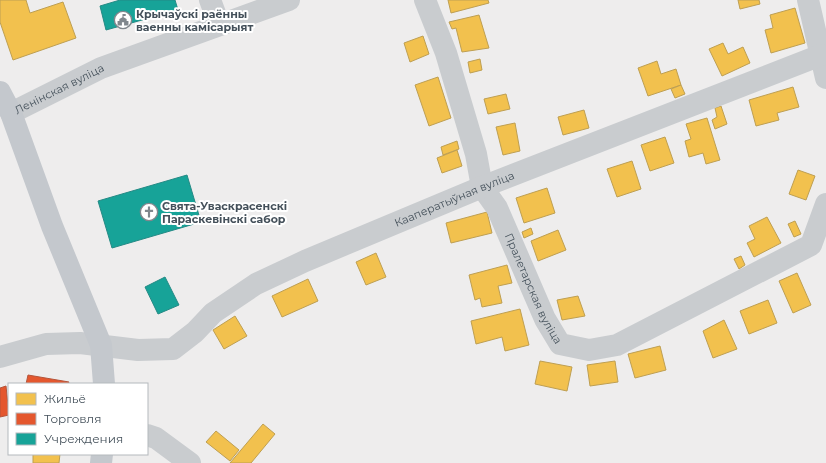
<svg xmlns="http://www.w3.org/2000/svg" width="826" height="463" font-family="Montserrat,sans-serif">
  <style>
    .homes { fill: #f2c14e; stroke: #be9f52 }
    .shops { fill: #e4572e; stroke: #b4553b }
    .public { fill: #17a398; stroke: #248a85 }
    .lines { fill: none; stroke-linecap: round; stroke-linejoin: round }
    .minor { stroke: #c9cccf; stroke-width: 22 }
    .major { stroke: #c4c8cd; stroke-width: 22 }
    .labels { text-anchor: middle; stroke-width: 4; stroke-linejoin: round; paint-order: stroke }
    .poi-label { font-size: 11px; font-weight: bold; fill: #44505a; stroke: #fff; text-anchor: start }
    .street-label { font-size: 11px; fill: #44505a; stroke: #fff }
  </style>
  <rect width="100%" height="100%" fill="#eeeded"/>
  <!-- homes -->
  <g class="homes">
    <polygon points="0,0 26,0 30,13 63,2 76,38 13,60 0,22"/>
    <polygon points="448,0 488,0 489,3 451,13"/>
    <polygon points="738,0 759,0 760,4 740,9"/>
    <polygon points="795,8 805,43 771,53 765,30 773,28 770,15"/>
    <polygon points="479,15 489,48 462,52 456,28 452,29 449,22"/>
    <polygon points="423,36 429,54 410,62 404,43"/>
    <polygon points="723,43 728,54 743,47 750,63 722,76 709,49"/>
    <polygon points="480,59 482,70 470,73 468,62"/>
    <polygon points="657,61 661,74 676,69 681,85 648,96 638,68"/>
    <polygon points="438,77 451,118 429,126 415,85"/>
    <polygon points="681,85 685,94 675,98 671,89"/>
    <polygon points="793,87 799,107 777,113 779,120 756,126 749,100"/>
    <polygon points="506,94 510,109 488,114 484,99"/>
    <polygon points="721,106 727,124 715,129 712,120 717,117 715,108"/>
    <polygon points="584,110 589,128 563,135 558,117"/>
    <polygon points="707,118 720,160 706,164 703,153 689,157 685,141 691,139 686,124"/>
    <polygon points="515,123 520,151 503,155 496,127"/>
    <polygon points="665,137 674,163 650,171 641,145"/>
    <polygon points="457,141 459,149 443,155 441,147"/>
    <polygon points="457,150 462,166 442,173 437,158"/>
    <polygon points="632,161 641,189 617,197 607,169"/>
    <polygon points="798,170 815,176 806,200 789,194"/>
    <polygon points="547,188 555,213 524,223 516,198"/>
    <polygon points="487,212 492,233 451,243 446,223"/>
    <polygon points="767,217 781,243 754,257 747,243 755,239 749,226"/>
    <polygon points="795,221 801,234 794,237 788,224"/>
    <polygon points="531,228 533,234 524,238 522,232"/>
    <polygon points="558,230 566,250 538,261 531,241"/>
    <polygon points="376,253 386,277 366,285 356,262"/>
    <polygon points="741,256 745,265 739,269 734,259"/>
    <polygon points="507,265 512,283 498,286 502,303 482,307 480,298 475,300 469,275"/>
    <polygon points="797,273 811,305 793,313 779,281"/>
    <polygon points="308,279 318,301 282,317 272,296"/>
    <polygon points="578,296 585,316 562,320 557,300"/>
    <polygon points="768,300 777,323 749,334 740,311"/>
    <polygon points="520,309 529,345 505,351 502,337 476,344 471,321"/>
    <polygon points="235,316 247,336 224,349 213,330"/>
    <polygon points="724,320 737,349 713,358 703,331"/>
    <polygon points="660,346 666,370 635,378 628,354"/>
    <polygon points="540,361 572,367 567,391 535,384"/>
    <polygon points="615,361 618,382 590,386 587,365"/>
    <polygon points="263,424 275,434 251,463 230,463"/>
    <polygon points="216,431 239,450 230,461 206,442"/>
    <polygon points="33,454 60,454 59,463 33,463"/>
  </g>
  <!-- shops -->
  <g class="shops">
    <polygon points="28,375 69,382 68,384 26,384"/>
    <polygon points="6,386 9,415 0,417 0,388"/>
  </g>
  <!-- public -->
  <g class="public">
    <polygon points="120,0 175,0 178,10 106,30 100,6"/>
    <polygon points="187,175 201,222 112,248 98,201"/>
    <polygon points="165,277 179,305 158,314 145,287"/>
  </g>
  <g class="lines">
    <!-- minor -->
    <g class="minor">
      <polyline points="210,0 219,24"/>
      <path id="s1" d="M425,0L446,53L476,154L482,187L497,208L545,319L560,344L589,350L617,345L811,245L826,204"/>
      <polyline points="808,0 826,78"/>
      <path id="s2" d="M11,113L101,68L289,0"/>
      <path id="s3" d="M0,357L46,344L80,343L138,350L173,349L195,332L213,313L256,284L305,261L482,187L821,55"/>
      <polyline points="147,435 156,438 190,463"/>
    </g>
    <!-- major -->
    <g class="major">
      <polyline points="0,92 11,113 52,226 101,345 104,384"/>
      <polyline points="101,463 102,454"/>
    </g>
  </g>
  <!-- icons -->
  <defs>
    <symbol id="civic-ring" viewBox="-11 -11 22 22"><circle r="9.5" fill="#fff" stroke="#80878d" stroke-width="1.5"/><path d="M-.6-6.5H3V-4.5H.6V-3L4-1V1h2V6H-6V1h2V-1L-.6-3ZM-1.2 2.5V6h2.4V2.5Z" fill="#80878d"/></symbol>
    <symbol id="church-ring" viewBox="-11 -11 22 22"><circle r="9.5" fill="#fff" stroke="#80878d" stroke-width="1.5"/><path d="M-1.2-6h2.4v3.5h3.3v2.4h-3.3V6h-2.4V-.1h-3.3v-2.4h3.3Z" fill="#80878d"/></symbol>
  </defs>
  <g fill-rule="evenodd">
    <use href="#civic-ring" x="113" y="10" width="20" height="20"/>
    <use href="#church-ring" x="139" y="202" width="20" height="20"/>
  </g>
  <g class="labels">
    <!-- poi labels -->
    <g class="poi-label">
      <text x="136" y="18">Крычаўскі раённы<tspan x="136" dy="13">ваенны камісарыят</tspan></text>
      <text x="162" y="210">Свята-Уваскрасенскі<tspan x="162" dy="13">Параскевінскі сабор</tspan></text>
    </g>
    <!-- street labels -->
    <g class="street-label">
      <text dy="4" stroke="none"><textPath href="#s2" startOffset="54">Ленінская вуліца</textPath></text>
      <text dy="4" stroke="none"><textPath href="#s3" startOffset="497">Кааператыўная вуліца</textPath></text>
      <text dy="4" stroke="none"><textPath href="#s1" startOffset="310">Пралетарская вуліца</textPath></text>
    </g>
  </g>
  <!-- legend -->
  <rect x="8" y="383" width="140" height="72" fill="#ffffff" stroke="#b4b9bd"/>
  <rect x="16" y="393" width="20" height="12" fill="#f2c14e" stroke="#b4b9bd"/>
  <text x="44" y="403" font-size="12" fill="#44505a">Жильё</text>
  <rect x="16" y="413" width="20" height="12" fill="#e4572e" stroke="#b4b9bd"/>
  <text x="44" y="423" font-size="12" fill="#44505a">Торговля</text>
  <rect x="16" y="433" width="20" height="12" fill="#17a398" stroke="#b4b9bd"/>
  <text x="44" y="443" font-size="12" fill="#44505a">Учреждения</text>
</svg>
